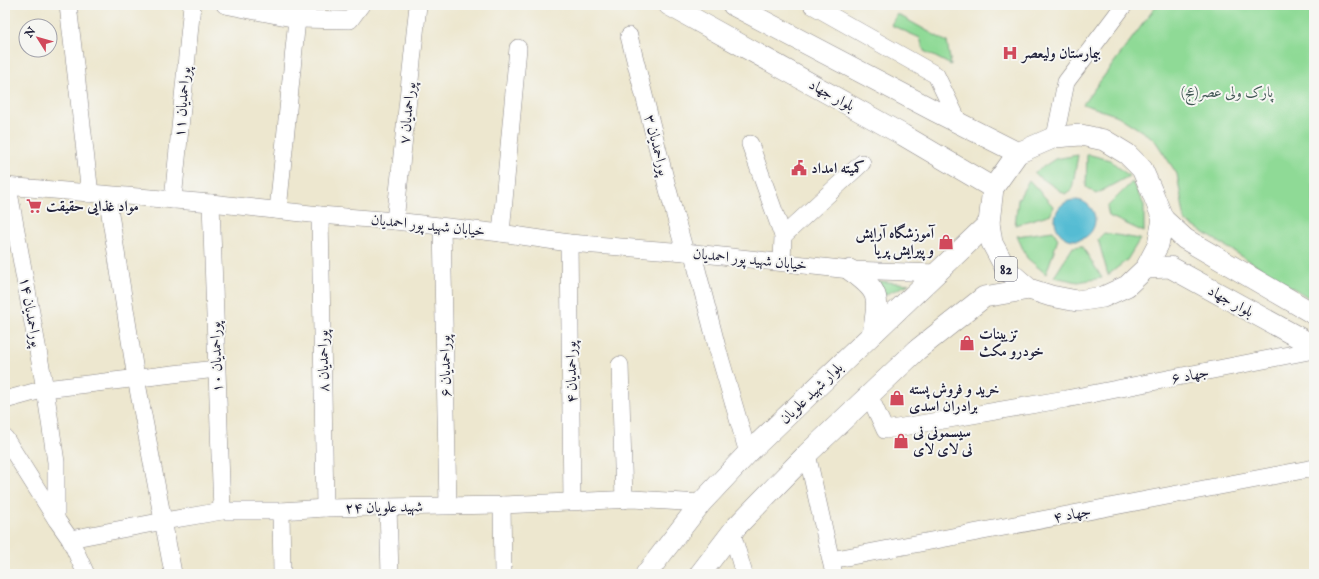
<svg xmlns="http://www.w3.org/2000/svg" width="1319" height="579" font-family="'IM FELL English',Amiri,serif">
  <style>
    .green { fill: #8fda96; stroke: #587e68 }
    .water { fill: #55bcd3; stroke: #3c6f87 }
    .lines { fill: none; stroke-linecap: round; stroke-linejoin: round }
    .minor-casing { stroke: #888485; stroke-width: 18 }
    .major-casing { stroke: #888485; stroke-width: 22 }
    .minor { stroke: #fff; stroke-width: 17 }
    .major { stroke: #fff; stroke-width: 21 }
    .labels { text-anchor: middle; stroke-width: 4; stroke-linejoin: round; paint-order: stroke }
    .shield { fill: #f6f6f2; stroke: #626272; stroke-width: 1 }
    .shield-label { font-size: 14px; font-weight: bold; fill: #22223b }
    .poi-label { font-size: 15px; font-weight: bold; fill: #22223b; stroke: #f6f6f2; text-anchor: start }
    .park-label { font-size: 15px; fill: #435956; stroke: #f6f6f2 }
    .street-label { font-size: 15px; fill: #22223b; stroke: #f6f6f2 }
  </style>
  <rect width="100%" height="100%" fill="#f6f6f2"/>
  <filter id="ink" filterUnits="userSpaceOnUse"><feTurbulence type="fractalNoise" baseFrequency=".025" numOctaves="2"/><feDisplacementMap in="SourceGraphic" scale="8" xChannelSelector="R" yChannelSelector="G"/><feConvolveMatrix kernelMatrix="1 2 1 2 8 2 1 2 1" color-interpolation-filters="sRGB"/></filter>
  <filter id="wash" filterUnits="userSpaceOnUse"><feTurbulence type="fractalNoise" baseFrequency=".012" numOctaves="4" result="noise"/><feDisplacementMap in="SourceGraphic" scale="16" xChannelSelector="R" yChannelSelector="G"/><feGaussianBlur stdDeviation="0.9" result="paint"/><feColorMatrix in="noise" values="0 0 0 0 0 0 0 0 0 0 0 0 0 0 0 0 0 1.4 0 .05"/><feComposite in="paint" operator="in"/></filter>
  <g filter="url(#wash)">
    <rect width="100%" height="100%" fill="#ede7cf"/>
    <!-- green -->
    <g class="green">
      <polygon points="1157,5 1314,5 1314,301 1185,221 1177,174 1154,139 1118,116 1083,104"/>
      <polygon points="897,14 947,42 951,65 924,51 920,38 891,25"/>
      <polygon points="1087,154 1110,160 1129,176 1096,194 1086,187"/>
      <polygon points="1078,155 1072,189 1065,194 1034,173 1055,159"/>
      <polygon points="1029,180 1053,206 1051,214 1015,225 1018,200"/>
      <polygon points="1132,182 1144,205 1144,232 1109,216 1107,207"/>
      <polygon points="1053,231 1058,239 1046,274 1027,258 1017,236"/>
      <polygon points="1104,233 1140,239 1127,260 1108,275 1098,239"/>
      <polygon points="1082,246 1102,278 1078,282 1054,277 1073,247"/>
      <polygon points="878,281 909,284 884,295"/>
    </g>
    <!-- water -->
    <circle class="water" cx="1075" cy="220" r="20"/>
  </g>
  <g filter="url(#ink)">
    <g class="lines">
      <defs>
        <g id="minor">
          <polyline points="68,5 90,194"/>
          <polyline points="225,5 297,19 350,20 361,5"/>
          <polyline points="812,5 936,75 959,123"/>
          <polyline points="629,36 667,186 685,252"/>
          <polyline points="1055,137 1066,82 1124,5"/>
          <polyline points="750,144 783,236 782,262"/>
          <polyline points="5,186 211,203 320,215 395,221 501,233 569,243 685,252 850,270 937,273"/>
          <polyline points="8,187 45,389 56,462 56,519"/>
          <polyline points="107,195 136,378 173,573"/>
          <polyline points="173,200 192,5"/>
          <polyline points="211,203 222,511"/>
          <polyline points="278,210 297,19"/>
          <polyline points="320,215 325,508"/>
          <polyline points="395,221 418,5"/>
          <polyline points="442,227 448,505"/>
          <polyline points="501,233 518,48"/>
          <polyline points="783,236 862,163"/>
          <polyline points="569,243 572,501"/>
          <polyline points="693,254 717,347 748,453"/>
          <polyline points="620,365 624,500"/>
          <polyline points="869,395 885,430 1066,399 1314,350"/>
          <polyline points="5,400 45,389 216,369"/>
          <polyline points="5,438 56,519 70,539 86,574"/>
          <polyline points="807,454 834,574"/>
          <polyline points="502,505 503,574"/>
          <polyline points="388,507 390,574"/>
          <polyline points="281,511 282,574"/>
          <polyline points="732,533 744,574"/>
          <polyline points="70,539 164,521 222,511 281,511 325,508 502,505 633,499 701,503"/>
          <polyline points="831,560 1314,468"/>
        </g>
        <g id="major">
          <polyline points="669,5 903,135 993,188"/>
          <polyline points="733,5 935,111 1018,153"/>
          <polygon points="1081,135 1104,140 1127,154 1142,169 1153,194 1163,219 1158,245 1146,268 1127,286 1103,297 1077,301 1051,296 1029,289 1006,269 992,243 989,223 993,188 1018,153 1055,137"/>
          <polyline points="1163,219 1185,239 1314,314"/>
          <polyline points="1146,268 1170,267 1314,346"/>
          <path d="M850,270C881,292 879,296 873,333"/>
          <polyline points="646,574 701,503 748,453 989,223"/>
          <polyline points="700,574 736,527 807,454 917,350 984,297 1029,289"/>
        </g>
      </defs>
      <!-- minor casing -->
      <use href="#minor" class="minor-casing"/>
      <!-- major casing -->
      <use href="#major" class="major-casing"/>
      <!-- minor -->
      <use href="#minor" class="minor"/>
      <!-- major -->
      <use href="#major" class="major"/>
    </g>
  </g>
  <!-- icons -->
  <defs>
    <symbol id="hospital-bare" viewBox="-9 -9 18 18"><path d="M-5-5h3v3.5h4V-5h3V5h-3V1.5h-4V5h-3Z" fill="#d1495b" stroke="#f6f6f2" stroke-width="2.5" paint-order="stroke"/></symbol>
    <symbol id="civic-bare" viewBox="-9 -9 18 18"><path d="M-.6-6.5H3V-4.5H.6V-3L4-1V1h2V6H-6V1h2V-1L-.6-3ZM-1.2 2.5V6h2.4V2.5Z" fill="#d1495b" stroke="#f6f6f2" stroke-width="2.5" paint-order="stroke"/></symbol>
    <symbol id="supermarket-bare" viewBox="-9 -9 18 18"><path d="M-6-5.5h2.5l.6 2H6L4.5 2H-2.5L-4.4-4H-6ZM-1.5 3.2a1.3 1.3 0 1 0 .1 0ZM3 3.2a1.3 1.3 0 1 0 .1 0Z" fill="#d1495b" stroke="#f6f6f2" stroke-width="2.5" paint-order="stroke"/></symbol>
    <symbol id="shop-bare" viewBox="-9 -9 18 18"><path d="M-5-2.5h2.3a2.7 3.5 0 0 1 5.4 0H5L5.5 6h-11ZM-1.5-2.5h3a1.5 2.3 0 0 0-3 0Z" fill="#d1495b" stroke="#f6f6f2" stroke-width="2.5" paint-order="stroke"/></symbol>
  </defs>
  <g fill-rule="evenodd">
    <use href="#hospital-bare" x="999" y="42" width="22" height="22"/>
    <use href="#civic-bare" x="788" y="157" width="22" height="22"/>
    <use href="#supermarket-bare" x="23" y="195" width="22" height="22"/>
    <use href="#shop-bare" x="935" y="231" width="22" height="22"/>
    <use href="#shop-bare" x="956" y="332" width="22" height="22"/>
    <use href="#shop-bare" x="886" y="387" width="22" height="22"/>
    <use href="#shop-bare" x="890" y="430" width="22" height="22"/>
  </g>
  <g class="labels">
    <!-- shield labels -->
    <rect class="shield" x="995" y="257" width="22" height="24" rx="3"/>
    <g class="shield-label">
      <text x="1006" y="274">82</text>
    </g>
    <!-- poi labels -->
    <g class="poi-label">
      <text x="1022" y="58">بیمارستان ولیعصر</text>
      <text x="811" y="173">کمیته امداد</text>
      <text x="46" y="211">مواد غذایی حقیقت</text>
      <text x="934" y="238" text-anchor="end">آموزشگاه آرایش<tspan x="934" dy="17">و پیرایش پریا</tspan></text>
      <text x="979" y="339">تزیینات<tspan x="979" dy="17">خودرو مکث</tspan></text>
      <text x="909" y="394">خرید و فروش پسته<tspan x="909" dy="17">برادران اسدی</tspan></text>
      <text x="913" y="437">سیسمونی نی<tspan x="913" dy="17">نی لای لای</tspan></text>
    </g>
    <!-- park labels -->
    <g class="park-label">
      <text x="1227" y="97">پارک ولی عصر(عج)</text>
    </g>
    <!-- street labels -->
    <g class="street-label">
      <text transform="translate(832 95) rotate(29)" y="5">بلوار جهاد</text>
      <text transform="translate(182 102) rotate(-85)" y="5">پوراحمدیان ۱۱</text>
      <text transform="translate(407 113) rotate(-84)" y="5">پوراحمدیان ۷</text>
      <text transform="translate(657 145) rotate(76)" y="5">پوراحمدیان ۳</text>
      <text transform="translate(428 225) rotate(6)" y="5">خیابان شهید پور احمدیان</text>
      <text transform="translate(750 259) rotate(6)" y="5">خیابان شهید پور احمدیان</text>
      <text transform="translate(1231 301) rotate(29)" y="5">بلوار جهاد</text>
      <text transform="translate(31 312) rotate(80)" y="5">پوراحمدیان ۱۴</text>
      <text transform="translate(216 357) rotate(-92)" y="5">پوراحمدیان ۱۰</text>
      <text transform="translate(323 361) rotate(-91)" y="5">پوراحمدیان ۸</text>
      <text transform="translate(445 366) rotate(-91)" y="5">پوراحمدیان ۶</text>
      <text transform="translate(571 372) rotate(-91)" y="5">پوراحمدیان ۴</text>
      <text transform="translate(1190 375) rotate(-11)" y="5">جهاد ۶</text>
      <text transform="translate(811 393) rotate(-44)" y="5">بلوار شهید علویان</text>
      <text transform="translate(384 507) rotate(-1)" y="5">شهید علویان ۲۴</text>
      <text transform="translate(1072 514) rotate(-11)" y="5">جهاد ۴</text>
    </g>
  </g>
  <!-- margin -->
  <rect width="1319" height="579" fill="none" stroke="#f6f6f2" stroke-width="20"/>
  <!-- north arrow -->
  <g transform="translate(38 38) rotate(307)"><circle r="19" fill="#f6f6f2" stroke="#a1a1a9"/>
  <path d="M0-3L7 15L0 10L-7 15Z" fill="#d1495b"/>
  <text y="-6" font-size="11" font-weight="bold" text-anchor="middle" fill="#22223b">N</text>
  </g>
</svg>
